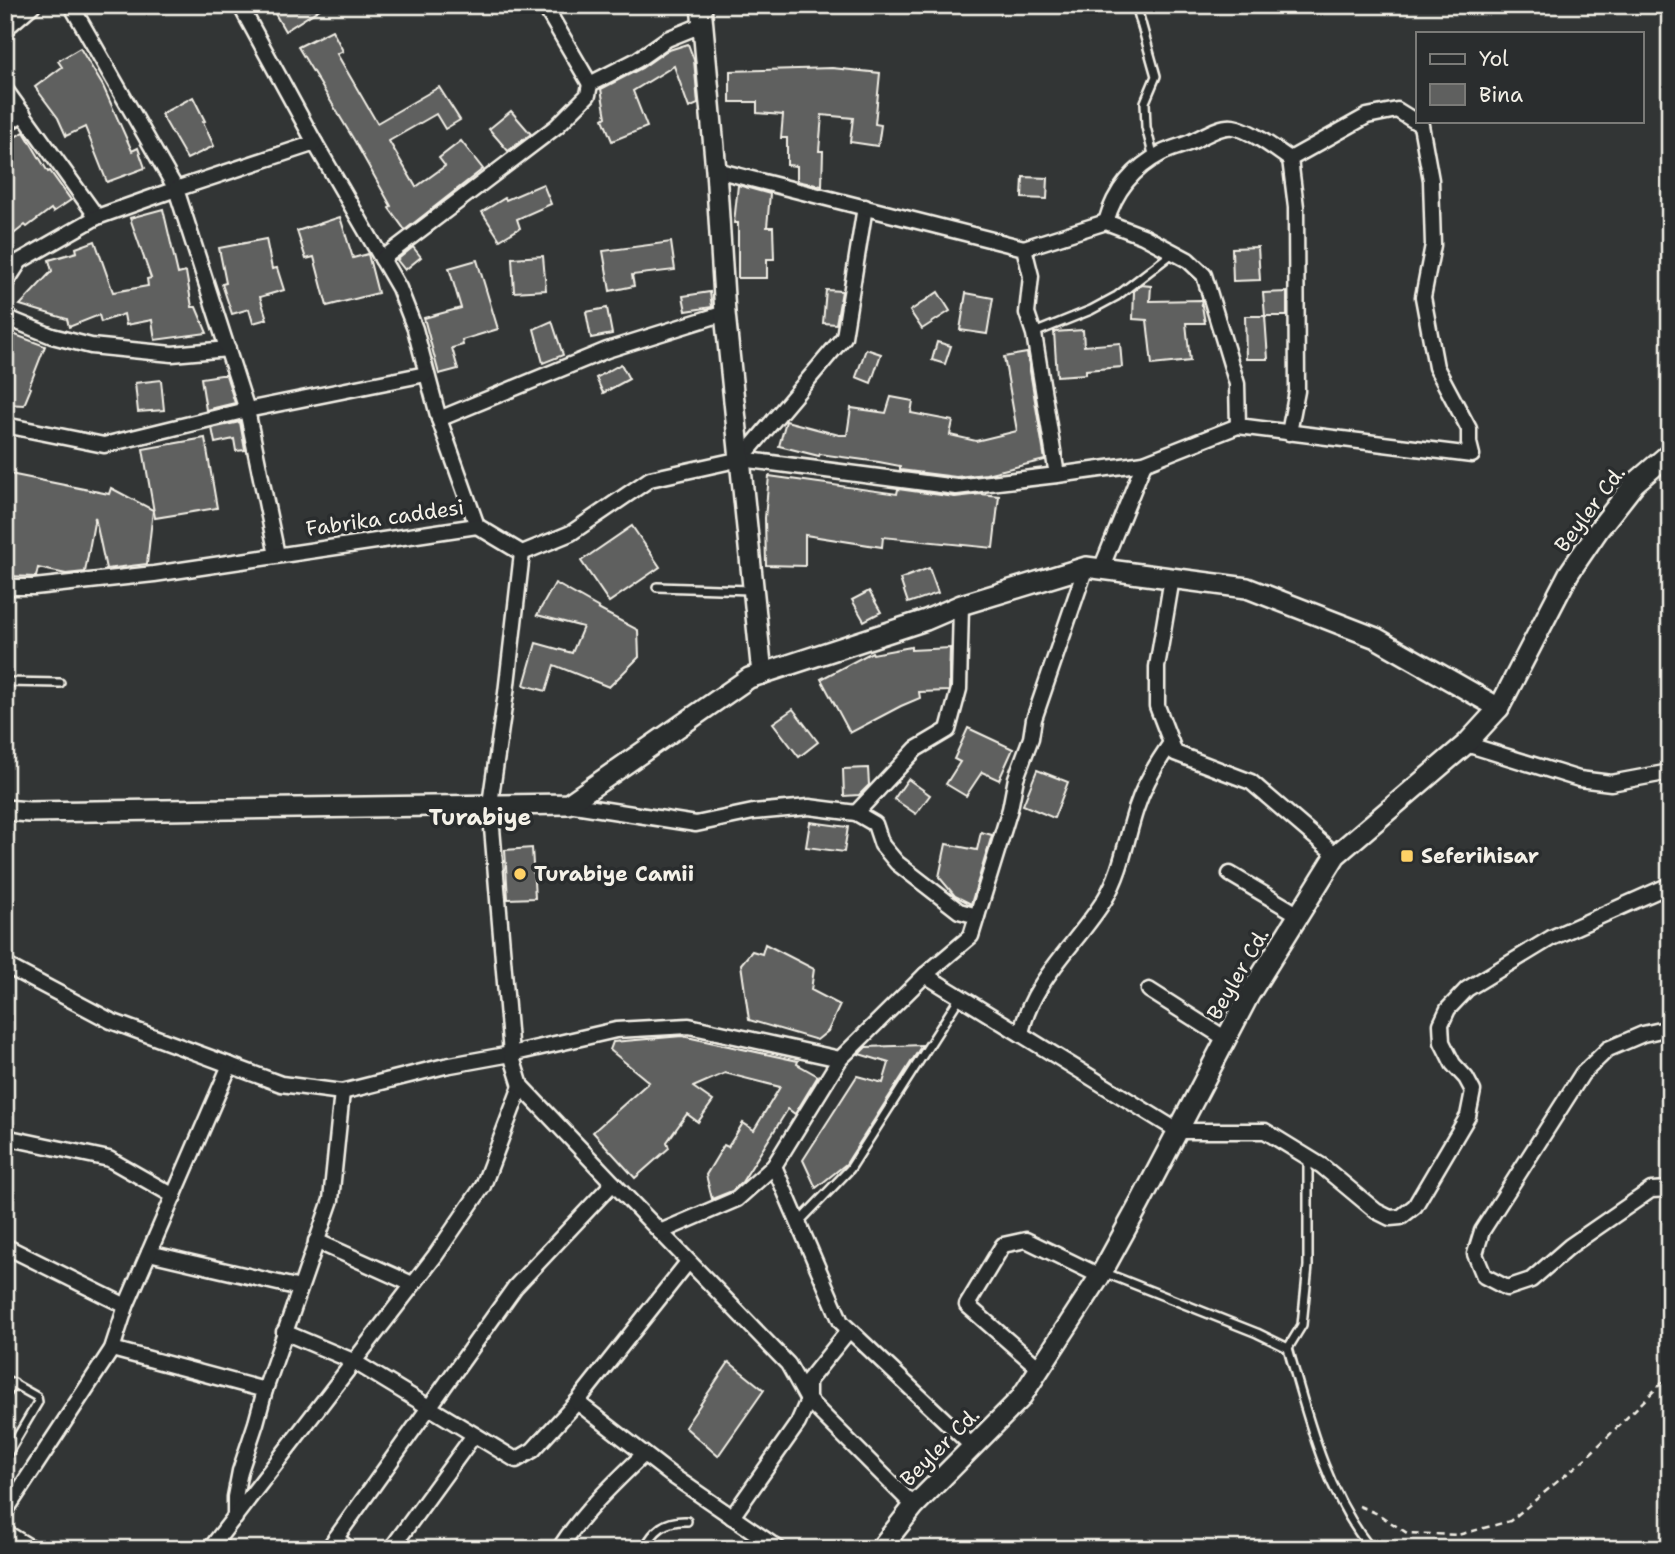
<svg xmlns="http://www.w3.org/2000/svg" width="1675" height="1554" font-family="'Shantell Sans',sans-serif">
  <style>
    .building { fill: #5f605f; stroke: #f4f1e8; stroke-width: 2 }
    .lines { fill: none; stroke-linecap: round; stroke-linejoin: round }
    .lane-casing { stroke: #f4f1e8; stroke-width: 12 }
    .street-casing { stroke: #f4f1e8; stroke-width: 19 }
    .secondary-casing { stroke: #f4f1e8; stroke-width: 24 }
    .path { stroke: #f4f1e8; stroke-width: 2.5; stroke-dasharray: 7 5; stroke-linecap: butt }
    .lane { stroke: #2a2d2e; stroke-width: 7 }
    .street { stroke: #2a2d2e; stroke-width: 14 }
    .secondary { stroke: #2a2d2e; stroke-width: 19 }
    .poi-dot { fill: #ffd166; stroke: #2a2d2e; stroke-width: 2.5 }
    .labels { text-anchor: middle; stroke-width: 7; stroke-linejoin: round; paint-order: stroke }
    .street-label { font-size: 21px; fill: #f4f1e8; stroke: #2a2d2e }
    .poi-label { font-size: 21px; font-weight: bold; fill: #f4f1e8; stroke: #2a2d2e; text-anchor: start }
    .neighbourhood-label { font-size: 23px; font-weight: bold; fill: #f4f1e8; stroke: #2a2d2e }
  </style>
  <rect width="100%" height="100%" fill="#323535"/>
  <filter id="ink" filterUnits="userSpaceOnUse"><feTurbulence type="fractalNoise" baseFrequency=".0143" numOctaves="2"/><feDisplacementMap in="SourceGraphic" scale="14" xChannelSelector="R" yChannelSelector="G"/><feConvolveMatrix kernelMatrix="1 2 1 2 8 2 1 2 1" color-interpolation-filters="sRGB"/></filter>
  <g filter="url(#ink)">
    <!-- building -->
    <g class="building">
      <polygon points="270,5 326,5 285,31"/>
      <polygon points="332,30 343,51 337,54 377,123 439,87 460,120 445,129 436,114 389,141 416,187 445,166 439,158 461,141 483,169 405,230 389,208 391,206 354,140 298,47"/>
      <polygon points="688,44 694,60 698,104 689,108 674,66 633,91 647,127 612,141 603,119 606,117 601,89 642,68 666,51"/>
      <polygon points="80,48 103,86 132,151 138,148 145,168 107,182 85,127 66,136 58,118 35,87 62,67 58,61"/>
      <polygon points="832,68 880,73 875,124 881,125 878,146 850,142 853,118 822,115 819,151 823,151 822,186 816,185 797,181 797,166 787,165 787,138 781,138 783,115 757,113 757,102 730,102 730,71"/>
      <polygon points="193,97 205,121 203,122 214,146 187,159 161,114"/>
      <polygon points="511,111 531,134 508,151 489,129"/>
      <polygon points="24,132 48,172 50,171 71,200 53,212 51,209 27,227 25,225 5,241 5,142"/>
      <polygon points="1023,177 1048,178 1047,199 1022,198"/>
      <polygon points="543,184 551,204 517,219 520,228 500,240 482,212 505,198 506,200"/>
      <polygon points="738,185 770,194 767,227 773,227 774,259 767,259 767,278 738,278 738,223 734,223"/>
      <polygon points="163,209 178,274 186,272 192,307 196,307 207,333 155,340 152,320 126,325 124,314 101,322 99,315 69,327 67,319 20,305 52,271 49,260 77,252 76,248 95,241 113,292 148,286 147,279 151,278 130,218"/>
      <polygon points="340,217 353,258 368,254 378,293 327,306 314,257 306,259 297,231"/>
      <polygon points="266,239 272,269 277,268 284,290 260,297 267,319 253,323 249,309 232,314 222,284 226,283 219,248"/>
      <polygon points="671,242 675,270 632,275 634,286 610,291 603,251"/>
      <polygon points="413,247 421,257 405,270 397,260"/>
      <polygon points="1258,247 1260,280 1233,281 1232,248"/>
      <polygon points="543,256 546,290 514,292 512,258"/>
      <polygon points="477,260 498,329 462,340 463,345 452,348 458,369 439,374 424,318 461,308 449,268"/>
      <polygon points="1141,285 1151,286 1150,301 1201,300 1205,323 1186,323 1190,361 1152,365 1147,320 1133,319 1134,291"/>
      <polygon points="826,290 842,291 836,324 823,323"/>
      <polygon points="710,292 712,307 686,311 683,296"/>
      <polygon points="938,292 950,311 922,329 910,311"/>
      <polygon points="1287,292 1287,316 1265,316 1263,293"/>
      <polygon points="966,293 993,298 987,334 960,330"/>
      <polygon points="607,308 612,334 591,338 586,312"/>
      <polygon points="1245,316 1265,316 1268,359 1246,359"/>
      <polygon points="552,321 563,355 543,363 534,329"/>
      <polygon points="1083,330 1084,346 1120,343 1122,367 1086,370 1086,374 1057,376 1054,332"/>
      <polygon points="5,331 45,346 29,387 31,388 24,405 5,404"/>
      <polygon points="937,342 951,346 945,364 932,360"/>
      <polygon points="866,349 881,354 871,383 856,377"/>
      <polygon points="1027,353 1045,460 986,474 956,477 900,470 900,466 879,462 820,454 819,456 779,446 786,421 839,435 847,435 851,408 886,413 891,397 913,401 911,413 953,421 950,435 976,441 1017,431 1004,357"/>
      <polygon points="621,364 629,379 603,393 596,378"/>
      <polygon points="221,375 226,375 235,403 206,410 201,378"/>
      <polygon points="161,380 164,410 138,412 135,383"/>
      <polygon points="240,422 245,450 236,451 234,439 215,443 212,428"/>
      <polygon points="205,438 217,508 155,518 143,449"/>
      <polygon points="5,473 109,494 111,488 153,510 147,564 106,569 95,517 85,572 66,574 38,568 36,577 5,576"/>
      <polygon points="769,476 897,494 898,489 955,497 981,494 999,496 993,548 883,537 882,547 805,535 805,566 766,565 765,518"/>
      <polygon points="632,526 660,567 609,602 581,561"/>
      <polygon points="929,568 938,593 908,603 900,579"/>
      <polygon points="555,583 599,608 598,609 638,630 639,657 609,687 554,665 546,691 524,685 536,643 572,653 583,627 537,615"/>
      <polygon points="869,591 881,612 864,621 852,600"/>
      <polygon points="911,647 911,650 950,648 949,691 919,692 920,698 901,706 850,733 821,679 872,652 873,654"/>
      <polygon points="793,709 818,742 799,757 773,723"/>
      <polygon points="968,728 1013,749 999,780 982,772 966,796 946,784 960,762 954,759"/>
      <polygon points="868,768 869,785 859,795 844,796 843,769"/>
      <polygon points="1037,770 1068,782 1054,818 1023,805"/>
      <polygon points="908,779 930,795 916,814 894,799"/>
      <polygon points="810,822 848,827 844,852 806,847"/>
      <polygon points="981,832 992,835 971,904 955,896 939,877 946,844 977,850"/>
      <polygon points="532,848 535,898 508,899 505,850"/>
      <polygon points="765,944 814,969 811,990 840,1005 828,1031 817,1040 749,1020 741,964 752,951 762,954"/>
      <polygon points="682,1036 798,1061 797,1064 818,1076 795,1114 788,1109 742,1182 732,1191 712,1199 706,1175 724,1145 728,1147 743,1123 754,1130 780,1087 725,1073 693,1087 713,1101 698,1122 687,1114 667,1142 669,1148 635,1178 593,1132 649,1082 610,1050 613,1042"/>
      <polygon points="922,1045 846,1164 816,1188 803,1160 857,1076 883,1083 889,1063 859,1054 866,1047"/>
      <polygon points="729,1362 764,1390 718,1456 685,1427"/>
    </g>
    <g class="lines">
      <defs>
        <g id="lane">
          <polyline points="1136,5 1156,76 1145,102 1146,127 1154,158"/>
          <polyline points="1034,333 1091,310 1117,296 1174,252"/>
          <polyline points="657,587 750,590"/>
          <polyline points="5,682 60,683"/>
          <polyline points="799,1222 850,1169 960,997"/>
          <path d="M1103,1272L1257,1333L1288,1348C1308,1418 1325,1491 1371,1549"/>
          <polyline points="1288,1348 1302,1325 1308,1266 1308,1158"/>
          <polyline points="5,1379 37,1397 38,1402 5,1458"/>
          <polyline points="5,1396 14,1383"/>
          <path d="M644,1549C654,1530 665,1520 687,1521"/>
        </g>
        <g id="street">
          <polyline points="240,5 315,143 399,288 415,329 439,419 477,526"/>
          <polyline points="544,5 590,84"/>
          <polyline points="11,24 33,5"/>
          <polyline points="5,89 97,217"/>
          <polyline points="5,125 23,113"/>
          <path d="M1106,222C1115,190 1133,168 1162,153C1172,148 1183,146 1193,141C1204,136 1221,125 1233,127C1251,130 1275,149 1290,159L1296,207L1297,391L1289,433"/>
          <polyline points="1024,248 1106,222 1143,236 1188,260 1204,275 1237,384 1238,426"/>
          <polyline points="382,259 557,126 588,95 590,84 637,60 667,39 704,24"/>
          <polyline points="5,284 20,261 97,217 176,189 71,5"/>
          <polyline points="5,317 52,336 91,346 172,354 228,349"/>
          <polyline points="439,419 607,350 725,313"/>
          <polyline points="5,425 104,445 247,410 426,374"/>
          <polyline points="741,459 844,337 865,207"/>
          <polyline points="1057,475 1144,463 1238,426 1472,455 1469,443 1469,429 1436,367 1423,297 1433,245 1431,180 1421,125 1397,110 1367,116 1290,159"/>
          <polyline points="277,555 247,410 176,189 315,143"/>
          <polyline points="1101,569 1144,463"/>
          <polyline points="1172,578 1157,667 1157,706 1175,753 1251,782 1336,855"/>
          <polyline points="5,587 34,587 154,574 477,526 522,553 571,533 650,479 741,459 956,487 1057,475 1034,334 1027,313 1031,276 1024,248 716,170"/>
          <polyline points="1466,744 1579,779 1611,783 1670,772"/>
          <polyline points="568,804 696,824 753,812 809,807 856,813 875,824 882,845 897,863 959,911 977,916"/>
          <polyline points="856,813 916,749 948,730 959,689 961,605"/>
          <polyline points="1230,874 1299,915"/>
          <polyline points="5,965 111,1021 281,1084 342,1092 445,1066 511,1054 616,1030 689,1026 840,1059 925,975 1178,1131 1265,1131 1322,1166 1376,1211 1390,1218 1401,1217 1415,1206 1468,1116 1473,1091 1466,1078 1453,1064 1442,1042 1441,1024 1448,1009 1467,989 1551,938 1670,885"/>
          <polyline points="925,975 971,936 1010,809 1016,778 1031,738 1034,719 1086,567"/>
          <polyline points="1149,990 1226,1039"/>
          <polyline points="1670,1028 1643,1034 1608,1049 1582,1074 1482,1231 1475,1254 1484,1276 1507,1288 1531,1280 1570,1246 1651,1190 1670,1189"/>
          <path d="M1021,1034C1031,981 1078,943 1105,899C1122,871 1126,839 1136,809C1144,784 1156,764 1171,743"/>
          <polyline points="5,1137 109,1159 174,1196"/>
          <polyline points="774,1166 841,1322 973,1447"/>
          <polyline points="613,1183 788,1364 808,1400 914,1506"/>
          <polyline points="660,1232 737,1199 774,1166 840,1059"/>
          <polyline points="316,1241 412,1284"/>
          <polyline points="5,1246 126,1306"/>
          <polyline points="149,1253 300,1288"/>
          <polyline points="284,1332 353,1361 516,1460 533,1450 577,1402 670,1474 779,1549"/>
          <polyline points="112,1349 265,1390"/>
          <polyline points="1039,1368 967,1305 1003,1245 1026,1240 1100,1276"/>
          <polyline points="577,1402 688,1262"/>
          <polyline points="5,1512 112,1349 126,1306 230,1065"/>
          <polyline points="732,1517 798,1423 808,1400 808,1381 849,1330"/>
          <polyline points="235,1518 235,1497 240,1471 256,1423 265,1390 331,1200 342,1092"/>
          <polyline points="5,1532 33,1549"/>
          <polyline points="336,1538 349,1549"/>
          <polyline points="210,1549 435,1256 483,1186 521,1086"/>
          <polyline points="328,1549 515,1287 613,1183 521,1086 511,1054 490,804 506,693 522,553"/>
          <polyline points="391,1549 474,1435"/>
          <path d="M559,1549C582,1513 613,1484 644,1454"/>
        </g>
        <g id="secondary">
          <polyline points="701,5 716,170 725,313 762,674"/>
          <polyline points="5,810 29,812 568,804 749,678 926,620 961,605 1086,567 1247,588 1376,638 1499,708"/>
          <polyline points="880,1549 914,1506 1020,1399 1100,1276 1139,1205 1249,995 1336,855 1466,744 1499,708 1569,573 1599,529 1635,483 1670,453"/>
        </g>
      </defs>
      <!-- lane casing -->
      <use href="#lane" class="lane-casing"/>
      <!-- street casing -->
      <use href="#street" class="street-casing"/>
      <!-- secondary casing -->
      <use href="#secondary" class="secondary-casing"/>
      <!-- path -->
      <polyline class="path" points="1359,1506 1378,1514 1407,1533 1458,1535 1510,1521 1586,1458 1670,1375"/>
      <!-- lane -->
      <use href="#lane" class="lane"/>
      <!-- street -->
      <use href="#street" class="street"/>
      <!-- secondary -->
      <use href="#secondary" class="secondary"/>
    </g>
  </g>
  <!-- markers -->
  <g class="poi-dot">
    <rect x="1400" y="849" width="14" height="14" rx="3.5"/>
    <circle cx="520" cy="874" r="7"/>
  </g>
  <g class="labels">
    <!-- street labels -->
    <g class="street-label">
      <text transform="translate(1590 509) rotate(-53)" y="7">Beyler Cd.</text>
      <text transform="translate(385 518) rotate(-8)" y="7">Fabrika caddesi</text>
      <text transform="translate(1238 974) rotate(-60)" y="7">Beyler Cd.</text>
      <text transform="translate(940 1447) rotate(-45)" y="7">Beyler Cd.</text>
    </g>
    <!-- poi labels -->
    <g class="poi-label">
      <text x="1421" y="863">Seferihisar</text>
      <text x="534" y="881">Turabiye Camii</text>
    </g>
    <!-- neighbourhood labels -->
    <g class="neighbourhood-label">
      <text x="480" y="825">Turabiye</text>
    </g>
  </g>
  <!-- margin -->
  <rect width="1675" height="1554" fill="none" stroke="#2a2d2e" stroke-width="28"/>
  <rect x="14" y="14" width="1647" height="1526" fill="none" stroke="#f4f1e8" stroke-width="2.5" filter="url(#ink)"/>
  <!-- legend -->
  <rect x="1416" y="32" width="228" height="91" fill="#2a2d2e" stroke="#7b7b78" stroke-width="2"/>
  <rect x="1430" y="54" width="35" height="10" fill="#2a2d2e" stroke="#7b7b78" stroke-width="2"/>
  <text x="1479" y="66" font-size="21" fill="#f4f1e8">Yol</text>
  <rect x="1430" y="84" width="35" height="21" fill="#5f605f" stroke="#7b7b78" stroke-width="2"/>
  <text x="1479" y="102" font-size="21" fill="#f4f1e8">Bina</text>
</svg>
